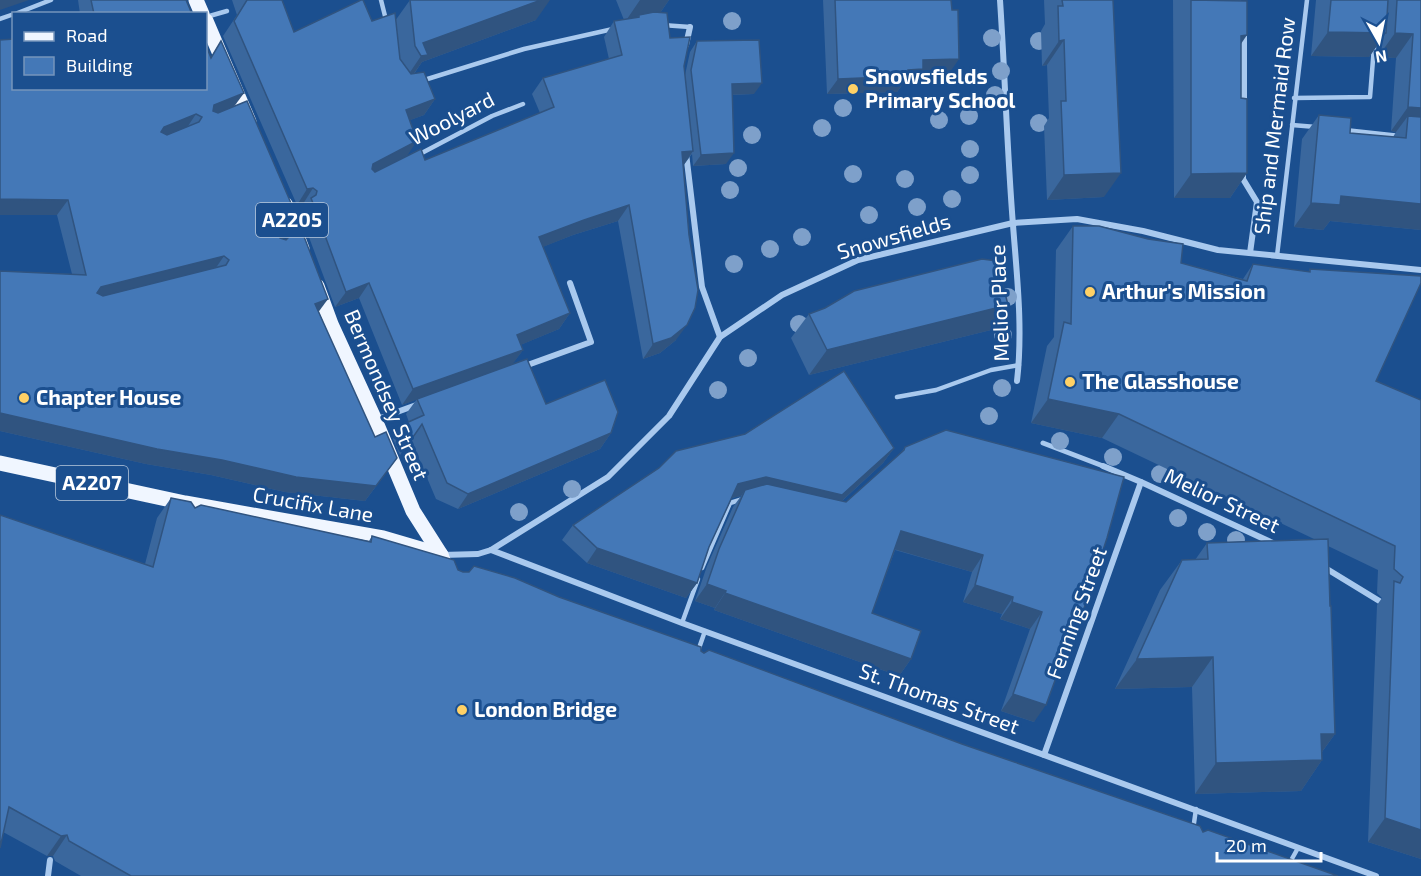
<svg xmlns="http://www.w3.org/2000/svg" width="1421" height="876" font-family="'Exo 2',sans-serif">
<rect width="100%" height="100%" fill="#1b4f8f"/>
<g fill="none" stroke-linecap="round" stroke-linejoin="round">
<g stroke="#a9c9ee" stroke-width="4.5">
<path d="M381,0l5,20"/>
<path d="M15,14l36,-14"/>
<path d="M206,17l21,-6"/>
<path d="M0,19l14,-5"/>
<path d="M662,25l28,2"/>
<path d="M421,81l103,-32 89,-20"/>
<path d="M1294,98l76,-1 4,-50"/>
<path d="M1292,125l24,2"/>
<path d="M1345,130l55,6"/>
<path d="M418,155l74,-39 31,-12"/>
<path d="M291,211l11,-3"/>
<path d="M1277,256l30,-256"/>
<path d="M897,397l39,-7 55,-20 28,-5"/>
<path d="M702,568l28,-65 13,-4"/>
<path d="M682,623l16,-44"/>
<path d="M698,651l7,-20"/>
<path d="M1193,830l3,-21"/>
<path d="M1289,864l9,-16"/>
</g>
<path stroke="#a9c9ee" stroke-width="5" d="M1043,443l60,23"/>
<g stroke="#a9c9ee" stroke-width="6">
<path d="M1000,0c5,75 7,150 13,225 4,52 10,104 4,156"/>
<path d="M686,45l4,-18"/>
<path d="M1244,104v-71"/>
<path d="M686,153l16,134 18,50"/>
<path d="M1243,171v8l14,23 -7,51"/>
<path d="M522,367l69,-25 -21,-59"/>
<path d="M375,420l44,-16"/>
<path d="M1103,466l38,16 134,62"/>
<path d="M491,550l191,73 694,253"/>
<path d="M442,555l36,-1 13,-4 117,-73 61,-61 51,-79 62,-42 76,-35 155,-37 64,-4 66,12 75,19 203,20"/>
<path d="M1322,566l59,36"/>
<path d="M1044,755l97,-273"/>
<path d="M48,876l2,-16"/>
</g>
<g stroke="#f0f6ff" stroke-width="15">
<path d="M196,0l6,14"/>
<path d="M206,21l43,101"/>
<path d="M285,204l17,45"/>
<path d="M317,286l14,38 44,96 38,91 28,44 7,19"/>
<path d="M0,463l185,40 198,35 58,17"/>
</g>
</g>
<g fill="#7ea0ca">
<circle cx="732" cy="21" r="9"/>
<circle cx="992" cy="38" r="9"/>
<circle cx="1039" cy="41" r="9"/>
<circle cx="1001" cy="71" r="9"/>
<circle cx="995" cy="95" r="9"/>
<circle cx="843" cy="108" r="9"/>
<circle cx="969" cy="116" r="9"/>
<circle cx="939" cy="120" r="9"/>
<circle cx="1039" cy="123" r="9"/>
<circle cx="822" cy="128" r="9"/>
<circle cx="752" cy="135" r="9"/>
<circle cx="970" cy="149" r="9"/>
<circle cx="738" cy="168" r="9"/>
<circle cx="853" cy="174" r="9"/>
<circle cx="970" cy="175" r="9"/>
<circle cx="905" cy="179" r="9"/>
<circle cx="730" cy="190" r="9"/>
<circle cx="952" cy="199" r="9"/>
<circle cx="917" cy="207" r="9"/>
<circle cx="869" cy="215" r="9"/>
<circle cx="802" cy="237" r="9"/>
<circle cx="770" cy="249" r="9"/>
<circle cx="734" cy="264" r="9"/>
<circle cx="1008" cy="297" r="9"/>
<circle cx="799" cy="324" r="9"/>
<circle cx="1003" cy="335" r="9"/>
<circle cx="748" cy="358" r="9"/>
<circle cx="1002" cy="388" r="9"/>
<circle cx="718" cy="390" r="9"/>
<circle cx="989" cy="416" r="9"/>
<circle cx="1060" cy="441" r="9"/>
<circle cx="1113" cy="457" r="9"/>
<circle cx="1160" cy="474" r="9"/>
<circle cx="572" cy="489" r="9"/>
<circle cx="519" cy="512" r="9"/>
<circle cx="1178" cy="518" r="9"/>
<circle cx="1207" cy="532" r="9"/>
<circle cx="1236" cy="540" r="9"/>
</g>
<g fill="#3a679d">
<path d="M78,0h108l6,14h-112z"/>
<path d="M232,0h50l12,32 78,-11h23l15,-21 126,20 -114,42 -8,12 21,25 -11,16 -14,5 -3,36 18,4 115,-47 -8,-19 11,-16 66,-19 -5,-22 10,-16 10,-1 -8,-20h53l-9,13 10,25 14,28 1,9 5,-23 7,-11 57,53 -22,1 -6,69 -33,2 -1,-12 -9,12 -7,174 -16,13 -17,6 -25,-138 -45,14 -31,12 28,66 -11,16 -39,16 3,5 -11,14 34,40 65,29 -11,16 -142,60 -22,-10 -25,-59 -11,15 -7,-16 11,-15 5,-2 -3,-8 11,-15 -15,6 -43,-107 -24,9 -35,-94 5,-7 -2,-2 -6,1 -74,-169 14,-21z"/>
<path d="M823,0h128l-3,75 -29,1 -7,9h-10l-5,7 -70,2z"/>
<path d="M1044,0h69l-9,197 -57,3 -3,-74 5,-8 -2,-53 -5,1 -1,-35 4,-7z"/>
<path d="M1173,0h68v98l6,75 -17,25h-56z"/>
<path d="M1316,0h105v230l-91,-9 -7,9 -29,-3 8,-88 17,-24 31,18 43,4 3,-5 -5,-1 5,-73 -18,-1 1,-14 -10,14 -58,-1z"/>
<path d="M0,40l211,17 10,-16 13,66 52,125 -5,6 38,74 67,161 -21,28 -80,-9 -74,-17 -65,-11 -146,-33v-160l72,3 -15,-59h-57z"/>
<path d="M1073,226l108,37 62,16 10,-15 55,8 2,-3 66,112 45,19v459l-53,-17 9,-237 5,-7 -5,-5 1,-23 -50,-24 7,188 -13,18v8l-21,31 -106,3 -3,-107 -77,2 45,-99 22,-30h13l12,-17 107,-4 -212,-101 -71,-15 16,-77 7,-9 2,-87z"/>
<path d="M809,314l182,16 -182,45 -18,-37z"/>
<path d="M905,447l174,177 -7,11 -38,87 -33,-11 29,-82 -30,-10 2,-5 -39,-12 9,-30 -77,-22 -23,63 39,46 -12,17 -185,-66 1,-2 -20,-7 12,-35 26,-59 8,-11 -9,2 -23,49 -12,36 -11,15 -99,-35 -25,-23 11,-15 321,-77 -11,15 -41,38 4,1 55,-49z"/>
<path d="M171,498l24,10 174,33 3,-5 91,36 96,25 142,54 3,2 258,91 241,88 135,44h-1257l-26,-15 -2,-5h-6l-44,-24 -3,-317 145,49 12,-46z"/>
</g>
<g fill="#305480">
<path d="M0,0h29l-29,10z"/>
<path d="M541,0h9l-14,20 -114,42 -12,17 -6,2 17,-25 2,-13z"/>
<path d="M640,0h29l-14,20 -16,-3v-2l-4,5 -10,2z"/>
<path d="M1328,32l58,1 -17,24 -58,-1z"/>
<path d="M1395,33l18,1 -17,24 -18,-1z"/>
<path d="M1247,35l-17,25 11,-24z"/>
<path d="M1064,40l-17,25 -5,1 17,-25z"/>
<path d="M959,59l-11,16 -29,1 -7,9h-10l-5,7 -70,2 11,-15 85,-19z"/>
<path d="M762,83l-8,11 -29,1 7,-11z"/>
<path d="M244,93l-11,15 -29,12 10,-15z"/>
<path d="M435,99l-11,16 -29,11 11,-16z"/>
<path d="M1408,107l13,1v26l-13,-18 -12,16 -5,-1z"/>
<path d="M196,114l-10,15 -33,13 11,-15z"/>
<path d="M417,141l-10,15 -45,23 11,-15z"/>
<path d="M693,151l-10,15 -1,-14z"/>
<path d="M734,153l-8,11 -33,2 8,-11z"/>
<path d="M1121,173l-17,24 -57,3 17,-25z"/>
<path d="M1247,173l-17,25h-56l17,-24z"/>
<path d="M313,188l-10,16 -6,1 10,-16z"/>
<path d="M1341,196l80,8v26l-91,-9 -7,9 -29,-3 17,-24z"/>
<path d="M0,199l68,1 -11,15h-57z"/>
<path d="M629,205l-11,16 -45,14 -45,18 11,-16 45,-17z"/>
<path d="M297,217l-11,15 -15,16 10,-15z"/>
<path d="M224,256l-11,16 -123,31 11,-16z"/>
<path d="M369,283l-10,15 -24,9 11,-15z"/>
<path d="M328,299l-11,15 -2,-10z"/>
<path d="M1008,305l-17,25 -182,45 18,-25z"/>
<path d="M570,313l-11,16 -53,22 11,-16z"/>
<path d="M687,325l-11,15 -16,13 -17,6 10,-15z"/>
<path d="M523,350l-11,15 -110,40 11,-16z"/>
<path d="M1048,399l71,15 -17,24 -71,-15z"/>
<path d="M0,413l397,45 -32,43 -80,-9 -74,-17 -65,-11 -146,-33z"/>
<path d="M611,433l-11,16 -142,60 10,-15z"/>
<path d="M894,448l-11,15 -51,47 -87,-20 -4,6 -14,3 11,-15 28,-7z"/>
<path d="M901,531l82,24 -11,17 -82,-24z"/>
<path d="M597,548l100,35 -11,15 -99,-35z"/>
<path d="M707,584l19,7 -11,17 -20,-7z"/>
<path d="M975,585l38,12 -11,17 -39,-12z"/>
<path d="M725,593l186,66 -12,17 -185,-66z"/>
<path d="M1012,602l30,10 -12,17 -30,-10z"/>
<path d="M1076,623l3,1 -12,17z"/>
<path d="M1213,657l-21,30 -77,2 22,-30z"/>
<path d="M1013,694l33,11 -12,17 -33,-11z"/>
<path d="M1321,734h14l-19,26h6l-21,31 -106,3 21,-31z"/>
<path d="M1385,818l36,12v29l-53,-17z"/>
<path d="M67,835l-14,21h-6l14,-20z"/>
</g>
<g fill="#4478b7" stroke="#305480" stroke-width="1.5" fill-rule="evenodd">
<path d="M91,0h95l6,14h-98z"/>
<path d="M247,0h35l12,32 67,-32h2l9,21 23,-8 5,46 11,15 13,-2 11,27 -29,11 11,31 -44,23 -1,5 3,3 46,-23 4,11 129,-53 -11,-29 79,-23 -8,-34 25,-4v-2l15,-3 13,1 3,25 20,-1 -6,29 9,85 -11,1 7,83 9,55 -3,18 -8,17 -16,13 -18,6 -24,-139 -45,15 -45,17 31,76 -53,22 6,15 -110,39 -44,-106 -23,9 -35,-94 5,-3 1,-4 -4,-3 -6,1 -73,-168z"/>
<path d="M410,0h131l-118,43 5,12 -7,1 -6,-10z"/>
<path d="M835,0h116l1,10h6l1,49 -36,1v9l-15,1v6l-70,3z"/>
<path d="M1062,0h51l8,173 -57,2 -3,-74h5l-2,-61 -5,1 -1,-35h5z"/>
<path d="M1191,0l56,1v34l-6,1v62l6,1v74l-56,1z"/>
<path d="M1331,0h57l-2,33 -58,-1z"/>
<path d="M1397,0h24v108l-13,-1 5,-73 -18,-1z"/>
<path d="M14,39v49h192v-43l5,13 10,-17 23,52 -30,12 -1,6 5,2 29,-12 50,116 -16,16 -1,5 6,2 14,-14 28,73 -13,5 60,133 11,-5 11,26 -21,28 -80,-9 -74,-17 -65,-11 -157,-36v-142l86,4 -18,-75 -68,-1v-159zM196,114l6,3 -3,5 -32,13 -6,-3 3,-5zM224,256l5,4 -3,5 -123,31 -6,-3 4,-6z"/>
<path d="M759,40l3,43 -30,1 2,69 -33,2 -10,-85 6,-29z"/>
<path d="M1319,115l32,3 -1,15 56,5 2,-22 13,1v87l-80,-8 -1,9 -29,-2z"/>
<path d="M1073,226h26l49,13 35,5 -2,19 66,18 6,-17 57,8v-3l111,7v7l-45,98 45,19v430l-36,-12 9,-237 6,2 3,-6 -9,-8 1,-23 -276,-132 -71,-15 16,-77 7,2z"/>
<path d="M982,259l15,2 11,44 -181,45 -18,-36 16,-6 29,-17z"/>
<path d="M527,359l19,45 59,-24 13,32 -7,21 -143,61 -21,-11 -25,-59 -11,16 -7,-16 20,-9 -7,-16z"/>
<path d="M844,371l50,77 -52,47 -76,-18 -28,7 -29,63 -12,36 -100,-35 -24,-23 86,-57 17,-17 69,-17z"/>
<path d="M946,430l178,47 -17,61 -28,86 -3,-1 -30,82 -33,-11 29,-82 -30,-10 1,-5 -38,-12 8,-30 -82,-24 -29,82 49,18 -10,28 -186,-66 1,-2 -19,-7 12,-35 26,-59 22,-6 79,18 58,-52 1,-3z"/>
<path d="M171,498l20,4 4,6 6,-3 170,37 1,-6 82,24 4,10 5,2h6l5,-6 41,12 44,19 142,50v4l3,2 5,-3 253,94 238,82 3,6 5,-2 130,46h-1207l-62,-35 -2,-6 -6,1 -52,-29 -9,41v-333l153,52z"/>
<path d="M1328,539l2,67h1l4,128h-14l1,26 -106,3 -3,-106 -76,2 45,-99 26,-1 -1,-16z"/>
</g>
<g fill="#ffd166" stroke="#1b4f8f" stroke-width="2">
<circle cx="853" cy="89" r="6"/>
<circle cx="1090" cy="292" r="6"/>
<circle cx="1070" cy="382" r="6"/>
<circle cx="24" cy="398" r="6"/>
<circle cx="462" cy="710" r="6"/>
</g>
<g text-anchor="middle" stroke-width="6" stroke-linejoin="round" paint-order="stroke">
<g fill="#1b4f8f" stroke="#bbcadd" stroke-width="1.5">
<rect x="256" y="203" width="72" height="34" rx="4.5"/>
<rect x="56" y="466" width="72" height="34" rx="4.5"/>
</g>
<g font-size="20" font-weight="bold" fill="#fff">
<text x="292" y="227">A2205</text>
<text x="92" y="490">A2207</text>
</g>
<g font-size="21" font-weight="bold" fill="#fff" stroke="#1b4f8f" text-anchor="start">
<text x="865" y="84">Snowsfields<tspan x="865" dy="24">Primary School</tspan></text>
<text x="1102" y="299">Arthur's Mission</text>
<text x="1082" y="389">The Glasshouse</text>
<text x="36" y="405">Chapter House</text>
<text x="474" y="717">London Bridge</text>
</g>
<g font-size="21" fill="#fff" stroke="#1b4f8f">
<text transform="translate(452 119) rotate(-27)" y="7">Woolyard</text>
<text transform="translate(1275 126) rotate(-83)" y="7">Ship and Mermaid Row</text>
<text transform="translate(894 237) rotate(-16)" y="7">Snowsfields</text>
<text transform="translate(1000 303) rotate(-92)" y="7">Melior Place</text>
<text transform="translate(386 395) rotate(67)" y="7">Bermondsey Street</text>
<text transform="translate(1222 501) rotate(25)" y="7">Melior Street</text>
<text transform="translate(313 505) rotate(10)" y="7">Crucifix Lane</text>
<text transform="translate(1077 613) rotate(-70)" y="7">Fenning Street</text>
<text transform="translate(939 699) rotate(20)" y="7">St. Thomas Street</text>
</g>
</g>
<rect x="12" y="12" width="195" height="78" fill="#1b4f8f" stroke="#7695bc" stroke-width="1.5"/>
<rect x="24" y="32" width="30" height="9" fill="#f0f6ff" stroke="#7695bc" stroke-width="1.5"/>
<text x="66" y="42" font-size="18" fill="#ffffff">Road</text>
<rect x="24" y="57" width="30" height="18" fill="#4478b7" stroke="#7695bc" stroke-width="1.5"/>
<text x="66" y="72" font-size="18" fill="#ffffff">Building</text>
<g transform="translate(1379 42) rotate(171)" stroke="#1b4f8f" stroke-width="4.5" paint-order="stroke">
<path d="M0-4.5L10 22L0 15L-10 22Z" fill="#ffffff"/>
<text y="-9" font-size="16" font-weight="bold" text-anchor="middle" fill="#ffffff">N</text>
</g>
<path d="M1217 852v9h104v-9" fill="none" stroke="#ffffff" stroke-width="3"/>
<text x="1226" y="852" font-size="18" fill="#ffffff" stroke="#1b4f8f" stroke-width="4.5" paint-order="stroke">20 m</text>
</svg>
